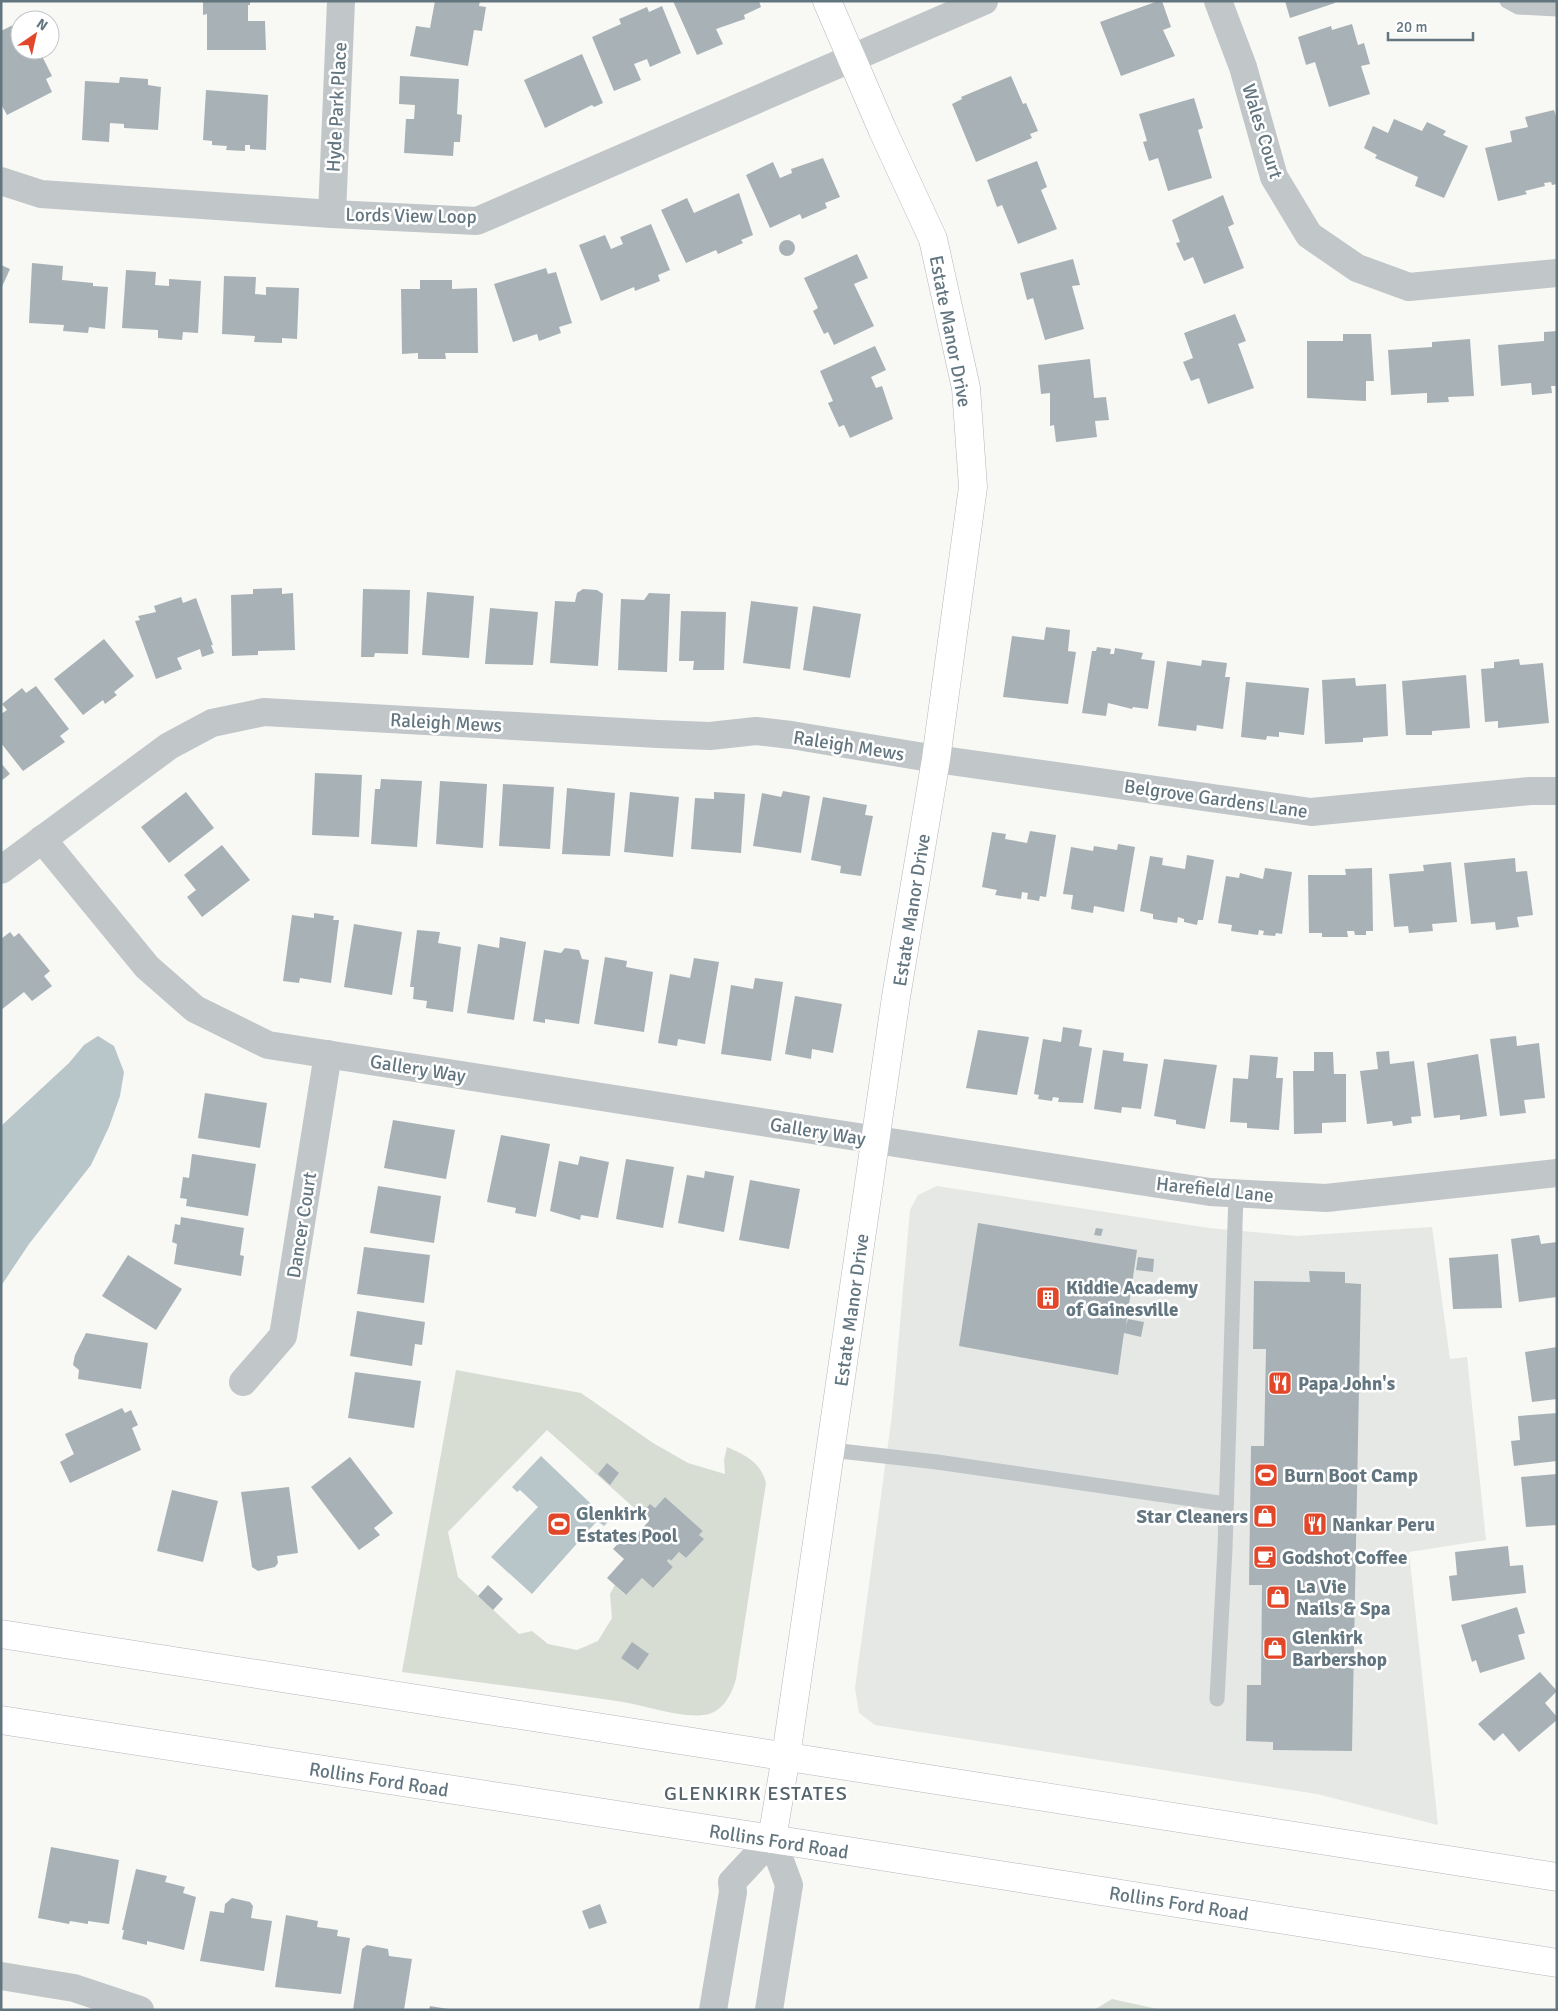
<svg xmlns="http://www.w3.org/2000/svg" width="1558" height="2011" font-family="Signika,sans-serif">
<rect width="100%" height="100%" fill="#f8f8f5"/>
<path fill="#e6e8e6" d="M937,1186l272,42 88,8 135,-9 18,132 17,-2 19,183 -77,12 29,273 -121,-31 -442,-69 -16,-12 -4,-25 37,-273 18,-205 8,-15z"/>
<g fill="#d8ddd4" fill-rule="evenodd">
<path d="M456,1370l125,23 72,50 35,20 37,11 -1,-14 3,-13c18,8 34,15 39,36l-30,196c-4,15 -12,30 -27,35 -23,6 -62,-8 -86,-12 -73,-11 -148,-20 -221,-30zM547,1430l94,84 14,-6 10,-11 38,34 -4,4 4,4 -17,19 -7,-6 -8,9 -2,-2 -2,2 6,6 -20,21 -11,-10 -17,17 -10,-10 -5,9 2,24 -14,23 -21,9 -29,-6 -16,-13 -13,3 -61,-57 -10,-45z"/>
<path d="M1112,1999l50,11h-68z"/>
</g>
<g fill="#b8c6c9">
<path d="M98,1036l16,10 10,26 -4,24 -11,31 -18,38 -62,79 -28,42v-160l68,-63 15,-18z"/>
<path d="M541,1456l68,65 -5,5 -7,-5 -65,73 -41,-37 47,-50 -18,-17 -3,2 -5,-5z"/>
</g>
<g fill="#a8b2b6">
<path d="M203,1h47v4h-2v16h17l1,29h-59v-36l-4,1z"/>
<path d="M435,1h45l-1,5 7,1 -4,24 -8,-1 -6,36 -58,-10 6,-30 14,2z"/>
<path d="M673,1h86l2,6 -17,8 1,4 -29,10 7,15 -26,11z"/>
<path d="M1158,1h4l9,26 -8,3 12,26 -54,20 -21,-54z"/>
<path d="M1285,1h49l1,2 -45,15z"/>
<path d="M662,6l19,47 -31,14 -3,-8 -13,5 7,16 -27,11 -22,-54 29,-13 -2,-5 28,-12 2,5z"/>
<path d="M17,23l3,6v21h11l4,8 6,-4 11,22 -6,3 6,13 -45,23 -6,-11v-73z"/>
<path d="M1352,24l6,21 6,-2 6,21 -9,2 9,28 -41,13 -14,-45 -9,3 -8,-28 33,-11 1,4z"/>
<path d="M582,54l21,49 -9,4 -2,-2 -47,23 -21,-48z"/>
<path d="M400,76l59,3 -2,35 5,1 -2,27h-6l-1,14 -49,-3 2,-34h8l1,-14 -16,-1z"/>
<path d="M1011,76l12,28 3,-1 12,28 -8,3 2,4 -56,24 -24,-58 10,-5 -1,-2z"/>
<path d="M120,77l28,2v6l13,2 -3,43 -34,-2v-4l-14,-1 -1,19 -27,-2 3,-59 34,2z"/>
<path d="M206,90l62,5 -2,55 -16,-1v-4h-5v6l-19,-1 1,-4 -15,-1v-4l-9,-1z"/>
<path d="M1194,98l9,30 -5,2 14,48 -44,13 -10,-33 -9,3 -6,-19 4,-1 -8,-27z"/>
<path d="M1554,110l3,10v64l-5,1 -1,-3 -7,1 1,3 -20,5 2,3 -29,7 -13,-53 27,-6 -2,-11 18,-4 -3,-10z"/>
<path d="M1394,119l28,12 5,-9 19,9 -3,4 25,11 -24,52 -29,-12 3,-9 -43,-19 2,-3 -13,-7 9,-22 15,7z"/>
<path d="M823,158l17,39 -15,6 2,5 -25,11 -2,-5 -30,14 -24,-53 27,-13 7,16 12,-5 -1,-4z"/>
<path d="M1037,161l10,26 -6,3 16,39 -39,15 -16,-39 -5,2 -10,-27z"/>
<path d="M739,193l14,42 -12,5 2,3 -25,11 -2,-4 -30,13 -25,-53 26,-12 7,15z"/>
<path d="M1223,195l11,29 -6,3 16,41 -40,16 -11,-27 -9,4 -8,-18 4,-1 -8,-22z"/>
<path d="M651,224l19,46 -12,5 2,6 -25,10 -1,-4 -33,14 -22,-56 26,-10 6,14 12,-5 -3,-7z"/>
<circle cx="787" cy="248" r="8"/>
<path d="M857,254l11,24 -14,6 20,42 -40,19 -6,-13 -4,2 -11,-23 5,-3 -14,-30z"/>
<path d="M1073,259l7,26 -8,1 12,43 -39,11 -12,-42 -6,2 -7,-27z"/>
<path d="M32,263l31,3 -1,14 31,3v3l15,1 -3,42 -16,-2 -1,6 -25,-2 1,-6 -35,-2z"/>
<path d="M1,265l9,4 -9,20z"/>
<path d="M546,268l2,6 8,-2 16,51 -13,4 2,6 -22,8 -2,-7 -24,8 -19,-58z"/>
<path d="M126,270l30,2 -1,13 14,1v-7l32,2 -3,52 -15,-1 -1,8 -24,-2v-8l-36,-2z"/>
<path d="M224,276l32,1 -1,17 11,1v-8l33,1 -2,51 -15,-1v5l-28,-1 1,-6 -33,-2z"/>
<path d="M420,280h32v9l25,-1 1,65h-33l1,6h-28v-6l-16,1 -1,-65h19z"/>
<path d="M1235,314l11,27 -8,3 16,44 -46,16 -9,-26 -8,3 -8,-19 10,-4 -9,-25z"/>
<path d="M1557,331v55h-6l1,7 -20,2 -1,-12 -30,3 -3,-41 46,-4v-9z"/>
<path d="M1343,334h28l3,47h-8v20l-59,-3v-57h36z"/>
<path d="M1470,339l4,57 -26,1 1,5 -22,1v-10l-36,2 -3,-45 44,-3v-5z"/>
<path d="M875,346l11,24 -15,7 5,11 6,-2 11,33 -43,19 -6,-13 -5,2 -11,-24 5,-2 -13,-30z"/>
<path d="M1090,359l4,39 12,-1 3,23 -14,1 2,16 -41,5 -2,-17 -4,1v-33l-9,1 -3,-29z"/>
<path d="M282,588v6l11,-1 2,57 -37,1v4l-26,1 -1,-61 22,-1v-5z"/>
<path d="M363,589l47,1 -2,64 -33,-1 -1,4h-13z"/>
<path d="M583,589l14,1 6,4 -5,72 -48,-3 5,-62 20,1 2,-9z"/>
<path d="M427,592l47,4 -5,62 -47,-3z"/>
<path d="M649,593l21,1 -3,78 -49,-2 3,-71 23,1z"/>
<path d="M181,597l2,6 13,-5 17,47h-2l3,8 -12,4 -2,-8 -23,9 5,11 -26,10 -21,-58 5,-1 -2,-4 18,-4 -2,-6z"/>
<path d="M751,601l47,6 -8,62 -47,-6z"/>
<path d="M813,606l48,8 -11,64 -47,-8z"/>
<path d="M490,608l48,4 -5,53 -48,-1z"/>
<path d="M681,611l45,1 -2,58h-31l1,-9h-15z"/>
<path d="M1046,627l24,3 -2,21 8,1 -8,52 -65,-7 9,-61 32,4z"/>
<path d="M104,639l30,37 -20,16 3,3 -12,9 -2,-4 -20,15 -29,-36z"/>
<path d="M1097,647l14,2 -1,5h4l1,-6 28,5 -2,6 14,2 -7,48 -15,-2 -1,2 -24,-6 -2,13 -24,-3 10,-62h4z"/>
<path d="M1519,659l1,6 23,-2 6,60 -51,5v-7l-13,1 -4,-53 13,-1v-6z"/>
<path d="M1202,660l25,3 -2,14h5l-7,52 -26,-4 -1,6 -38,-5 9,-65 34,5z"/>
<path d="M1466,675l4,53 -38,3v4h-26l-4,-54z"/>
<path d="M1355,678l1,8 30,-2 2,52 -25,2v4l-38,2 -3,-64z"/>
<path d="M1246,682l63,6 -5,47 -25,-3v5l-12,-1 -1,4 -25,-3z"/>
<path d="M36,686l33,43 -9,7 5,6 -42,29 -22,-28v-29l6,-4 -5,-6 20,-16 4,5z"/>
<path d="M1,763l9,11 -9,7z"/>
<path d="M315,773l47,2 -3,62 -47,-2z"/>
<path d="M381,779l41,2 -5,66 -46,-3 4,-55h5z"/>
<path d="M440,781l47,3 -4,64 -47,-4z"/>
<path d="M503,784l51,3 -4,62 -51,-3z"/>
<path d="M567,788l48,5 -5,63 -48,-2z"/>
<path d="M783,791l27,5 -9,57 -48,-7 9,-53 19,4z"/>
<path d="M186,792l28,36 -45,35 -28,-36z"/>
<path d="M630,792l49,5 -6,60 -49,-5z"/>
<path d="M714,792l31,2 -4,59 -50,-4 4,-51 19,1z"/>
<path d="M823,797l44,8 -2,10 8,1 -12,60 -21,-3 1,-7 -30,-6z"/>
<path d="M1030,831l26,4 -10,62 -6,-1 -1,5 -12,-2 1,-6 -6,-1 -1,7 -26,-4 2,-5 -15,-3 10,-55 14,2 -1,5 22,4z"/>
<path d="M1118,844l17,3 -11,65 -30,-6 -1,7 -22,-4 2,-14 -10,-1 8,-47 22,4 1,-5 23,4z"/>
<path d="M222,845l28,35 -48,37 -15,-20 9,-7 -12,-15z"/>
<path d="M1187,855l27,5 -11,60h-5l-1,5 -13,-3v-3l-6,-2 -1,6 -24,-4v-5l-13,-3 10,-55 13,2 -1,7 23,4z"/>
<path d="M1515,858l1,14 11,-1 6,44 -16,2 2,10 -23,3 -1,-8 -24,2 -7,-61z"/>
<path d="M1451,862l6,60 -25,2 1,7 -24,2 -1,-7 -14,1 -5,-53 35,-3 -1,-6z"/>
<path d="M1265,868l27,4 -10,62 -6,-1 -1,3 -12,-1 1,-4 -5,-1 -1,5 -27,-4 1,-6 -14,-2 8,-47 13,2 1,-5 23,6z"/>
<path d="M1372,868l1,63h-7v4h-11l-1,-4h-7l1,6h-26v-4h-13l-1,-58h38l-1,-6z"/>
<path d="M314,913l20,3 -1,4h6l-8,63 -31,-5 -1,5 -16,-2 9,-66 22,3z"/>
<path d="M354,924l48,8 -10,63 -48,-8z"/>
<path d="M417,930l23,2 -2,11 23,4 -8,65 -27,-4 1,-7 -14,-2 1,-12h-4z"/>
<path d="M10,932l4,5 5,-4 31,38 -6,5 8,10 -20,15 -8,-9 -23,18v-71z"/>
<path d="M500,937l26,5 -12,78 -47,-7 11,-69 21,4z"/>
<path d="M565,948l14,2 3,9 7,1 -10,64 -34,-5v4l-12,-2 11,-71 17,3z"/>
<path d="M605,957l22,4 -1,6 27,5 -9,60 -50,-8z"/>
<path d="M694,958l25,4 -14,82 -27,-5 -1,7 -19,-3 12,-69 20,4z"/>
<path d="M755,978l28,4 -12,79 -50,-7 10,-69 22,4z"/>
<path d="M795,996l47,8 -9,49 -21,-4 -1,10 -26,-5z"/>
<path d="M1063,1027l19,3 -3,16 13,2 -9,55 -25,-1 1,-4 -6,-1 -1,4 -14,-2 1,-4 -5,-1 9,-55 18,3z"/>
<path d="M978,1030l51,7 -12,58 -51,-7z"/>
<path d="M1516,1036l1,10 22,-3 6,55 -21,2 2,13 -26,3 -10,-77z"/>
<path d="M1103,1050l21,3 -1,8 25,3 -7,45 -19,-2 -1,6 -27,-4z"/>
<path d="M1389,1051l1,13 24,-3 7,55 -10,1 1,6 -19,3 -1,-5 -25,3 -7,-53 18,-2 -2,-17z"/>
<path d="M1314,1052h19l1,22h12v48l-24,1v10l-28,1 -1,-63h21z"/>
<path d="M1478,1054l9,62 -27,4v-5l-26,3 -7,-55z"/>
<path d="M1250,1055l28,2 -2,21h7l-4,52 -32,-2v-5l-17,-1 3,-44 15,1z"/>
<path d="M1164,1059l53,6 -12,64 -29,-5v-4l-22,-4z"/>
<path d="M205,1093l62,10 -7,45 -62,-10z"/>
<path d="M393,1120l62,10 -9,49 -62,-11z"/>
<path d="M501,1135l49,9 -14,73 -21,-4 1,-5 -29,-6z"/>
<path d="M192,1154l64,10 -8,52 -62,-10 1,-7 -7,-1 3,-21 6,1z"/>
<path d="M580,1156l29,6 -11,56 -17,-3 -1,5 -30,-9 9,-50 19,4z"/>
<path d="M626,1159l48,8 -11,61 -47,-9z"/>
<path d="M705,1171l29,5 -10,56 -46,-9 9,-48 17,3z"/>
<path d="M750,1180l50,9 -11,60 -50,-9z"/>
<path d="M378,1186l63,10 -7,47 -64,-10z"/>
<path d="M181,1217l63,11 -4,27 4,1 -3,20 -67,-12 3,-20 -5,-2 3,-18 5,1z"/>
<path d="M978,1223l159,27 -11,75 2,-6 16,3 -3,15 -17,-4 -6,42 -159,-29z"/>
<path d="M1096,1228l7,1 -2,7 -7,-1z"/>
<path d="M1539,1235l2,9 16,-2v55l-38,5 -8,-63z"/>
<path d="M364,1247l66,8 -6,48 -67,-9z"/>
<path d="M1498,1254l4,54 -49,1 -4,-51z"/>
<path d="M128,1255l54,34 -26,41 -54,-34z"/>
<path d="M1138,1257l16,2 -1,13 -17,-2z"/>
<path d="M1309,1271l36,1v11l16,1 -9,467 -79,-1v-8l-27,-1 1,-56h14l1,-100h-13l2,-139h13l2,-97h-13l1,-68 56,1z"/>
<path d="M357,1311l68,11 -3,23 -7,-1 -3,22 -62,-10z"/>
<path d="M86,1333l62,10 -7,46 -63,-10 1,-9 -6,-5 2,-10z"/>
<path d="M1557,1347v52l-25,3 -7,-50z"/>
<path d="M355,1372l66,9 -7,47 -66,-10z"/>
<path d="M122,1408l3,5 6,-3 7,15 -6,3 9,22 -71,33 -10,-21 14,-8 -9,-20z"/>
<path d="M1557,1413v48l-43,5 -3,-25 9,-1 -2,-24z"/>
<path d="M350,1457l43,56 -19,15 6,7 -21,15 -48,-63z"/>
<path d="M607,1463l12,10 -9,12 -12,-11z"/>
<path d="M1557,1474v51l-31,2 -5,-50z"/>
<path d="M289,1487l9,66 -21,3 1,7 -3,4 -17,4 -6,-4 -11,-75z"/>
<path d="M172,1490l46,11 -15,61 -46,-11z"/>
<path d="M665,1497l38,34 -4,4 5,4 -18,19 -7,-6 -8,9 -2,-2 -2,2 6,6 -20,21 -11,-10 -16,17 -19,-17 17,-19 -11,-10 17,-18 5,5 14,-15 -8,-7 9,-10 5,4z"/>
<path d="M1508,1546l2,20 13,-1 3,28 -74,8 -3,-25 8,-1 -2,-23z"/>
<path d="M488,1585l15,14 -10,11 -15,-14z"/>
<path d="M1517,1607l8,26 -7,2 7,24 -45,14 -4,-13 -4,2 -11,-37z"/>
<path d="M632,1642l17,12 -11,16 -17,-12z"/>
<path d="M1540,1672l17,19 -12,12 12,14v3l-38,32 -16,-19 -9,8 -16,-17z"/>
<path d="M51,1847l68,13 -10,64 -21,-3v3l-18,-3 -1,3 -31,-6z"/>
<path d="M136,1869l31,7 -2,6 20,5 -2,6 13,4 -12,53 -37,-9v4l-25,-6 2,-9h-2z"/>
<path d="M232,1898l18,4 3,4 -2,12 21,3 -8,50 -64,-10 10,-50 14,2 1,-9z"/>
<path d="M600,1904l7,19 -18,6 -7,-18z"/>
<path d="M286,1915l32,6 -1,6 21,3 -1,6 13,2 -9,56 -66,-7z"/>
<path d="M367,1945l21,4 1,7 23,3 -8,51h-51l9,-61z"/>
<path d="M430,2006l18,3v1h-19z"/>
</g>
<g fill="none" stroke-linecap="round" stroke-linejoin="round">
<g stroke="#b1b8bc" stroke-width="29">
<g id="secondary">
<path d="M1,1634l1556,243"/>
<path d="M1,1720l771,119 785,124"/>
<path d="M772,1839l14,-83 110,-759 40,-238 37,-272 -7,-99 -33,-149 -50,-108 -56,-130"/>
</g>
</g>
<g stroke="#c1c6c9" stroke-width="15">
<path d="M1507,1l11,6 39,2"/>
<path d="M831,1450l106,12 289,42"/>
<path d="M1217,1699l8,-150 11,-356"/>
</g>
<g stroke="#c1c6c9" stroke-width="28">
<path d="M1218,1l25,66 31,110 35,58 48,33 52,19 148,-14"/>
<path d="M1,181l40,13 291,20 145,7 507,-220"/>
<path d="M332,214l9,-213"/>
<path d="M42,839l105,128 48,42 73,36 942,147 116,6 231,-25"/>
<path d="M1,870l168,-124 43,-23 52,-11 394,22 52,2 46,-5 35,4 145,24 375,53 219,-21h27"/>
<path d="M243,1382l40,-46 45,-282"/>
<path d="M1,1976l73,12 66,22"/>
<path d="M713,2010l20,-118 -1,-10 40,-43 17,46 -20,125"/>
</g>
<use href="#secondary" stroke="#fff" stroke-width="28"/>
</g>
<defs>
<g id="building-square" transform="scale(1.25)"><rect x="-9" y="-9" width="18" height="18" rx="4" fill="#e3472a" stroke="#fff"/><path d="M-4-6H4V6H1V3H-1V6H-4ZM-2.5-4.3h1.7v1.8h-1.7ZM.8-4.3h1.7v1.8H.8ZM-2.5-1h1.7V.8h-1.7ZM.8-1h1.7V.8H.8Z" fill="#fff"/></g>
<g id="restaurant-square" transform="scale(1.25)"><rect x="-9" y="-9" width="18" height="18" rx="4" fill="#e3472a" stroke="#fff"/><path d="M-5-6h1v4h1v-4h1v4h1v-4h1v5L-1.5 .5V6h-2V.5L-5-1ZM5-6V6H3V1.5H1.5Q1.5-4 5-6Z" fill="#fff"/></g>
<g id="stadium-square" transform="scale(1.25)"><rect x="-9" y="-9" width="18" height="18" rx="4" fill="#e3472a" stroke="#fff"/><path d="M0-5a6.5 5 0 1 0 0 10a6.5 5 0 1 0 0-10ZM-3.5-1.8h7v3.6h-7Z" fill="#fff"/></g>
<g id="shop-square" transform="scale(1.25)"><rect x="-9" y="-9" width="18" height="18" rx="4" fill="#e3472a" stroke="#fff"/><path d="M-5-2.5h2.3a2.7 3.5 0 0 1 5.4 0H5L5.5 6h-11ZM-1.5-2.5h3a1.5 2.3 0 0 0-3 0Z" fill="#fff"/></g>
<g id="cafe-square" transform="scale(1.25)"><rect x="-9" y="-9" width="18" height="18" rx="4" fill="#e3472a" stroke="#fff"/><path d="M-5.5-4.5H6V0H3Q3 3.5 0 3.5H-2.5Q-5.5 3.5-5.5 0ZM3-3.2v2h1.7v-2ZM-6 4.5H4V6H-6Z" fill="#fff"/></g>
</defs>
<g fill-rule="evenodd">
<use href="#building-square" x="1048" y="1298"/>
<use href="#restaurant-square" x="1280" y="1383"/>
<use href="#stadium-square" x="1266" y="1475"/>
<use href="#shop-square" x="1265" y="1516"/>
<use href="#stadium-square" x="559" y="1524"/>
<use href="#restaurant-square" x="1315" y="1524"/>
<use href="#cafe-square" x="1265" y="1557"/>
<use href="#shop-square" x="1278" y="1597"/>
<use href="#shop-square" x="1275" y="1648"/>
</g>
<g text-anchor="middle" stroke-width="5" stroke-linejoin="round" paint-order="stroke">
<g font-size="19" fill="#637680" stroke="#fff">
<text transform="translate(336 107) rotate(-87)" y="7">Hyde Park Place</text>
<text transform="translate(1263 131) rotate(73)" y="7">Wales Court</text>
<text transform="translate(411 215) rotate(1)" y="7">Lords View Loop</text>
<text transform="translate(951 331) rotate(79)" y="7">Estate Manor Drive</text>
<text transform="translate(446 722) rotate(3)" y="7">Raleigh Mews</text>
<text transform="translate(849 745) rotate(9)" y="7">Raleigh Mews</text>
<text transform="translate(1216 798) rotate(8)" y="7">Belgrove Gardens Lane</text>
<text transform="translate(911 910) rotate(-81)" y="7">Estate Manor Drive</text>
<text transform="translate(418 1068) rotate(9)" y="7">Gallery Way</text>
<text transform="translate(818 1131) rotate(9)" y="7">Gallery Way</text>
<text transform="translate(1215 1189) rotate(6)" y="7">Harefield Lane</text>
<text transform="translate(301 1225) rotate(-81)" y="7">Dancer Court</text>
<text transform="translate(851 1310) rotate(-82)" y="7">Estate Manor Drive</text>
<text transform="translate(379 1779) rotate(9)" y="7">Rollins Ford Road</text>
<text transform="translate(779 1841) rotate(9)" y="7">Rollins Ford Road</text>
<text transform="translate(1179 1903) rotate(9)" y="7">Rollins Ford Road</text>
</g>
<g font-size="19" font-weight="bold" fill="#637680" stroke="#fff" text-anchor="start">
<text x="1066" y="1294">Kiddie Academy<tspan x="1066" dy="22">of Gainesville</tspan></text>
<text x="1298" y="1390">Papa John's</text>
<text x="1284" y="1482">Burn Boot Camp</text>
<text x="576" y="1520">Glenkirk<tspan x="576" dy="22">Estates Pool</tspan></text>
<text x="1248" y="1523" text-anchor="end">Star Cleaners</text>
<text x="1332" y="1531">Nankar Peru</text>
<text x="1282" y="1564">Godshot Coffee</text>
<text x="1296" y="1593">La Vie<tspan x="1296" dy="22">Nails &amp; Spa</tspan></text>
<text x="1292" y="1644">Glenkirk<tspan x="1292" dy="22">Barbershop</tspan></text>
</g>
<g font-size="20" letter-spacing="1" fill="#55636b" stroke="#fff">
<text x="756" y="1800">GLENKIRK ESTATES</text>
</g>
</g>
<rect width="1558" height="2011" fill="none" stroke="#637680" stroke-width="5"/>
<g transform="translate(35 35) rotate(34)"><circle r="24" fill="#ffffff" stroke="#c1c8cc"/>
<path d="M0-4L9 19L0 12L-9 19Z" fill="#e3472a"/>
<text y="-8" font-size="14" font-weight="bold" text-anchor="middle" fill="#637680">N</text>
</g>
<path d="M1388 32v8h85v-8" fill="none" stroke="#637680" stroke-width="2.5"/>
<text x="1396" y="32" font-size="15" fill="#637680" stroke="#ffffff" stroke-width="4" paint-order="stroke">20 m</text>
</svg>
